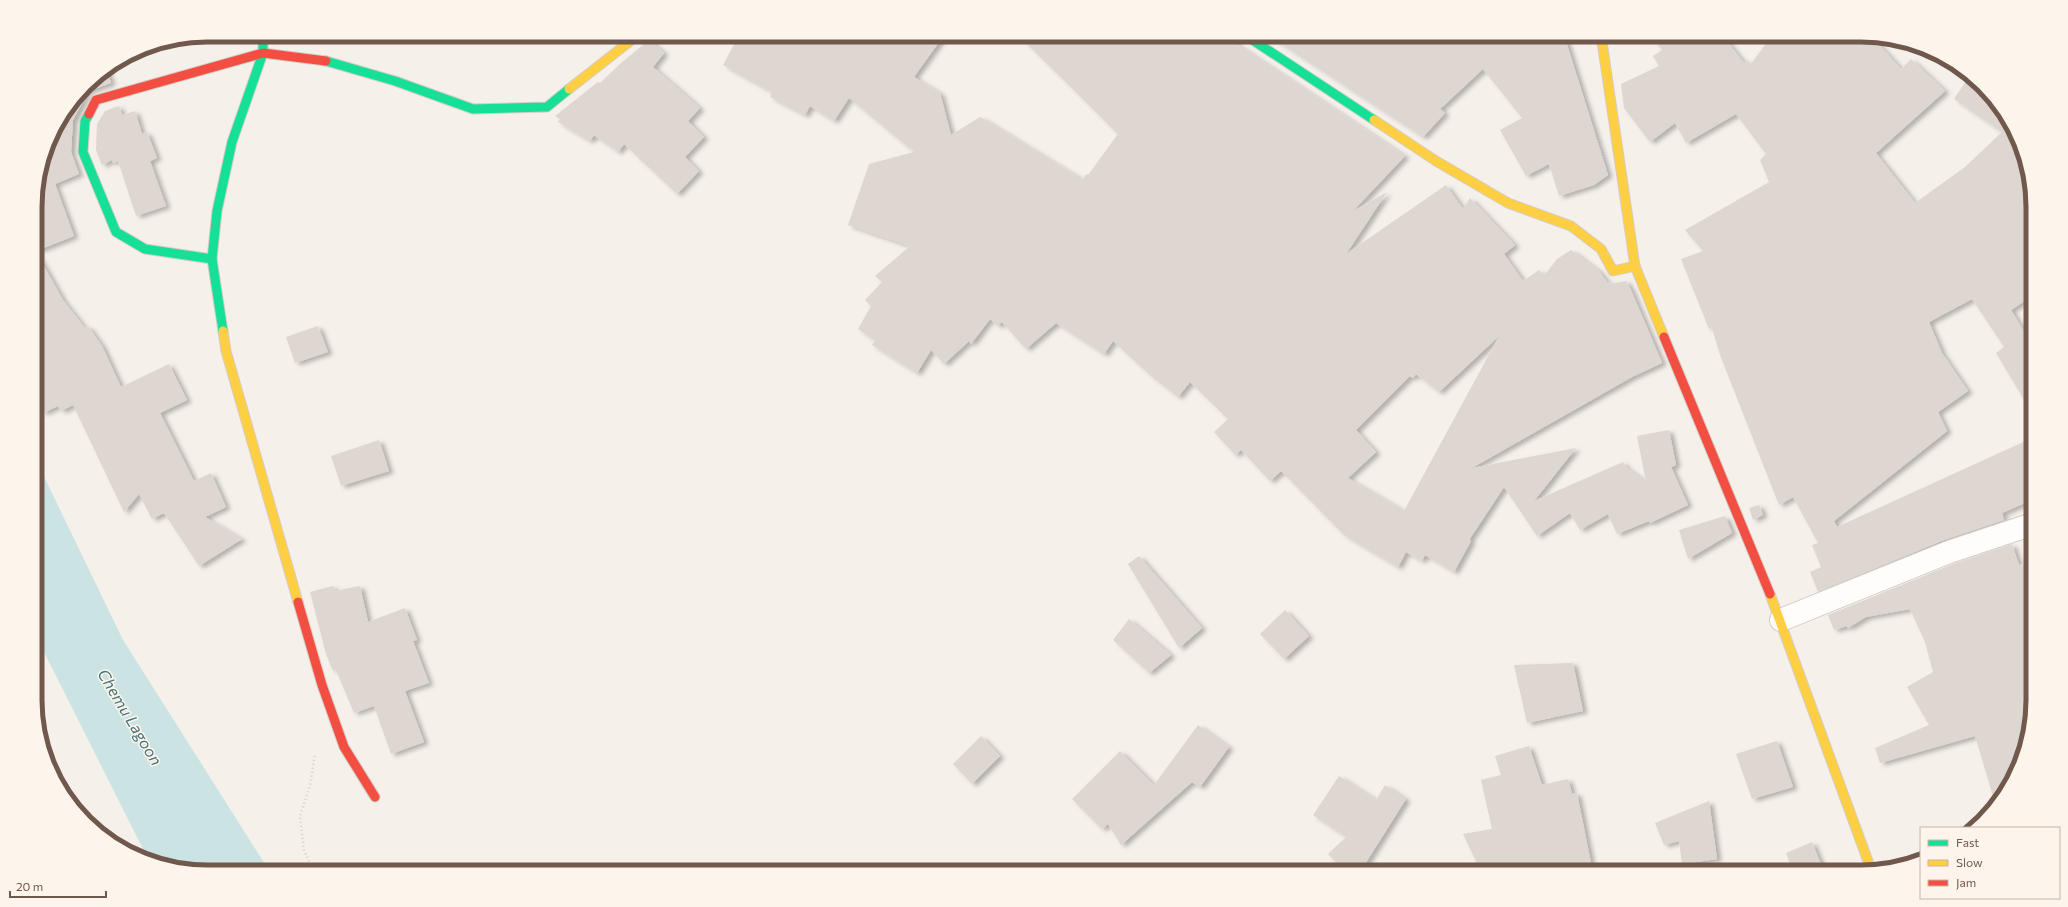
<svg xmlns="http://www.w3.org/2000/svg" width="2068" height="907" font-family="Commissioner,sans-serif">
<defs>
<filter id="shadow"><feDropShadow dx="4.5" dy="2.5" stdDeviation="2" flood-color="#0004"/></filter>
</defs>
<rect width="100%" height="100%" fill="#f5f0ea"/>
<path fill="#cce3e4" d="M36,460l87,180 147,232h-63l-58,-11 -113,-225z"/>
<g fill="#ded6d0" fill-rule="evenodd" filter="url(#shadow)">
<path d="M739,35h205l-30,42 26,16 11,42 29,-18 103,63 3,-6 2,1 30,-41 -100,-99h215l1,6 4,4 167,111 -52,55 34,-19 -41,62 100,-69 17,24 7,-11 45,47 -11,9 19,27 16,-11 5,6 13,-17 14,-9 28,21 8,11 9,1 10,-2 5,9 31,73 -30,14 -160,91 104,-20 -42,53 89,-39 3,5 20,15 -9,-46 32,-6 7,35 -5,2 17,38 -38,18 -1,-2 -32,13 -9,-20 -28,16 -10,-17 -33,23 -33,-49 -35,53 2,1 -17,31 -29,-17 -3,6 -16,-9 -8,15 -54,-32 -63,-64 -11,10 -29,-31 -6,5 -21,-23 14,-13 -38,-37 -12,15 -28,-22 -37,-34 -9,13 -48,-31 -30,26 -24,-27 -4,4 -8,-7 -19,25 -2,-3 -25,23 -13,-14 -14,23 -45,-28 3,-5 -17,-11 13,-23 -6,-6 17,-18 -7,-6 35,-30 -62,-21 21,-61 45,-12 -65,-54 -15,23 -24,-15 -5,9 -35,-18 2,-5 -49,-27zM1499,336l-95,175 -56,-33 28,-26 -20,-22 54,-54 3,2 3,-4 23,18z"/>
<path d="M1268,35h296l44,140 -14,10 -35,11 -10,-32 -23,12 -26,-46 22,-12 -39,-49 -43,40 5,4 -22,24z"/>
<path d="M1651,35h71l22,28 3,-3 4,4 21,-29h89l11,2 29,32 10,-10 34,32 -69,62 39,50 50,-36 37,-35 -48,-33 16,-24 27,27 23,39 12,43v112l-21,14 15,25 6,-4v82l-36,-60 8,-6 -32,-48 -43,23 13,31 26,38 -30,21 9,19 -113,90 3,6 195,-89v62l-30,13 2,7 -60,20 -126,52 -8,-20 11,-5 -9,-22 6,-2 -25,-46 -14,8 -59,-150 -8,-27 -3,1 -28,-70 22,-8 -18,-21 84,-48 -9,-22 6,-6 -30,-40 -50,29 -11,-20 -25,19 -26,-34 -3,-24 38,-18 -6,-10 9,-6z"/>
<path d="M649,40l15,13 -11,14 47,41 -12,13 16,16 -19,20 14,14 -22,23 -53,-50 -6,8 -24,-17 -4,6 -32,-19 2,-3 -5,-3 43,-34 2,1 21,-20z"/>
<path d="M107,70l4,13 -23,8 -15,29 -2,32 8,22 -24,10 19,52 -38,15 -1,-56 17,-63 41,-54z"/>
<path d="M119,106l3,9 13,-4 7,23 5,-2 10,26 -7,3 16,45 -30,10 -18,-55 -5,2 -1,-3 -10,5 -6,-15 1,-26 8,-13z"/>
<path d="M36,252l27,48 22,28 3,-2 14,20 19,41 48,-23 18,36 -27,13 34,68 17,-8 15,34 -21,10 37,22 -43,27 -35,-53 -12,6 -13,-25 -15,18 -51,-107 -12,6 -3,-5 -15,7 -7,-14z"/>
<path d="M318,326l10,26 -33,11 -9,-26z"/>
<path d="M379,440l10,31 -48,15 -10,-30z"/>
<path d="M1759,505l4,10 -10,5 -4,-12z"/>
<path d="M1725,516l7,17 -44,26 -9,-29z"/>
<path d="M2012,544l7,21 14,-3v139l-13,65 -24,40 -21,-70 -95,27 -5,-15 54,-23 -22,-38 26,-15 -8,-30 -15,-33 -44,8 -18,11 -1,-2 -13,4 -6,-15 125,-51z"/>
<path d="M1139,556l63,72 -23,20 -51,-84z"/>
<path d="M333,586l2,5 25,-5 8,36 37,-14 12,32 -4,1 16,42 -24,8 19,51 -33,12 -17,-48 -20,7 -18,-43 -3,1 -7,-17 -16,-62z"/>
<path d="M1285,610l24,26 -25,23 -24,-25z"/>
<path d="M1129,619l42,36 -22,18 -36,-33z"/>
<path d="M1573,663l10,48 -56,12 -13,-58z"/>
<path d="M1198,725l31,22 -29,40 -8,-5 -71,63 -13,-21 -6,5 -30,-30 48,-48 34,34z"/>
<path d="M981,736l19,20 -28,28 -19,-20z"/>
<path d="M1777,741l16,46 -41,12 -16,-45z"/>
<path d="M1529,746l13,39 26,-6 4,15 5,-1 14,70 -12,3 3,6h-101l-18,-38 29,-5 -11,-49 20,-5 -6,-19z"/>
<path d="M1339,776l37,24 9,-15 21,14 -46,73h-16l-16,-18 18,-17 -33,-22z"/>
<path d="M1709,801l8,58 -35,5 -3,-23 -15,4 -9,-22z"/>
<path d="M1812,842l12,30h-31l-7,-19z"/>
</g>
<g fill="none" stroke-linecap="round" stroke-linejoin="round">
<g stroke="#d2ccc5" stroke-width="24">
<path id="street" d="M1781,620l168,-68 84,-28"/>
</g>
<g stroke="#d4cdc6" stroke-width="11">
<g id="fast">
<path d="M1245,35l129,85"/>
<path d="M326,61l69,20 78,28 74,-2 22,-18"/>
<path d="M89,114l-4,7 -2,31 33,80 29,17 67,10"/>
<path d="M223,331l-11,-72 5,-48 15,-69 31,-89v-18"/>
</g>
</g>
<g stroke="#d4cdc6" stroke-width="11">
<g id="slow">
<path d="M1601,35l34,231 29,71"/>
<path d="M569,89l69,-54"/>
<path d="M1374,120l62,41 72,42 63,23 30,23 12,22 22,-5"/>
<path d="M223,331l3,20 72,251"/>
<path d="M1770,594l102,278"/>
</g>
</g>
<g stroke="#d4cdc6" stroke-width="11">
<g id="jam">
<path d="M89,114l7,-14 167,-47 63,8"/>
<path d="M1664,337l106,257"/>
<path d="M298,602l24,83 22,62 31,50"/>
</g>
</g>
<path stroke="#d6d0cb" stroke-width="2.5" stroke-dasharray="1 3" stroke-linecap="butt" d="M315,872l-11,-21 -4,-35 10,-30 5,-33"/>
<use href="#street" stroke="#fefdfc" stroke-width="22"/>
<use href="#fast" stroke="#16e098" stroke-width="9"/>
<use href="#slow" stroke="#ffcf43" stroke-width="9"/>
<use href="#jam" stroke="#f24e42" stroke-width="9"/>
</g>
<g text-anchor="middle" stroke-width="3" stroke-linejoin="round" paint-order="stroke">
<g font-size="16" font-style="italic" fill="#45747c" stroke="#fdf5eb">
<text transform="translate(130 717) rotate(59)" y="6">Chemu Lagoon</text>
</g>
</g>
<path d="M0 0H2068V907H0ZM207 42H1861A165 165 0 0 1 2026 207V700A165 165 0 0 1 1861 865H207A165 165 0 0 1 42 700V207A165 165 0 0 1 207 42Z" fill="#fdf5eb" fill-rule="evenodd"/>
<path fill="none" stroke="#71584c" stroke-width="5" d="M207 42H1861A165 165 0 0 1 2026 207V700A165 165 0 0 1 1861 865H207A165 165 0 0 1 42 700V207A165 165 0 0 1 207 42Z"/>
<rect x="1920" y="827" width="140" height="72" fill="#fdf5eb" stroke="#c5b6ab"/>
<rect x="1928" y="840" width="20" height="6" fill="#16e098" stroke="#c5b6ab"/>
<text x="1956" y="847" font-size="12" fill="#71584c">Fast</text>
<rect x="1928" y="860" width="20" height="6" fill="#ffcf43" stroke="#c5b6ab"/>
<text x="1956" y="867" font-size="12" fill="#71584c">Slow</text>
<rect x="1928" y="880" width="20" height="6" fill="#f24e42" stroke="#c5b6ab"/>
<text x="1956" y="887" font-size="12" fill="#71584c">Jam</text>
<path d="M10 891v6h96v-6" fill="none" stroke="#71584c" stroke-width="2"/>
<text x="16" y="891" font-size="12" fill="#71584c" stroke="#fdf5eb" stroke-width="3" paint-order="stroke">20 m</text>
</svg>
